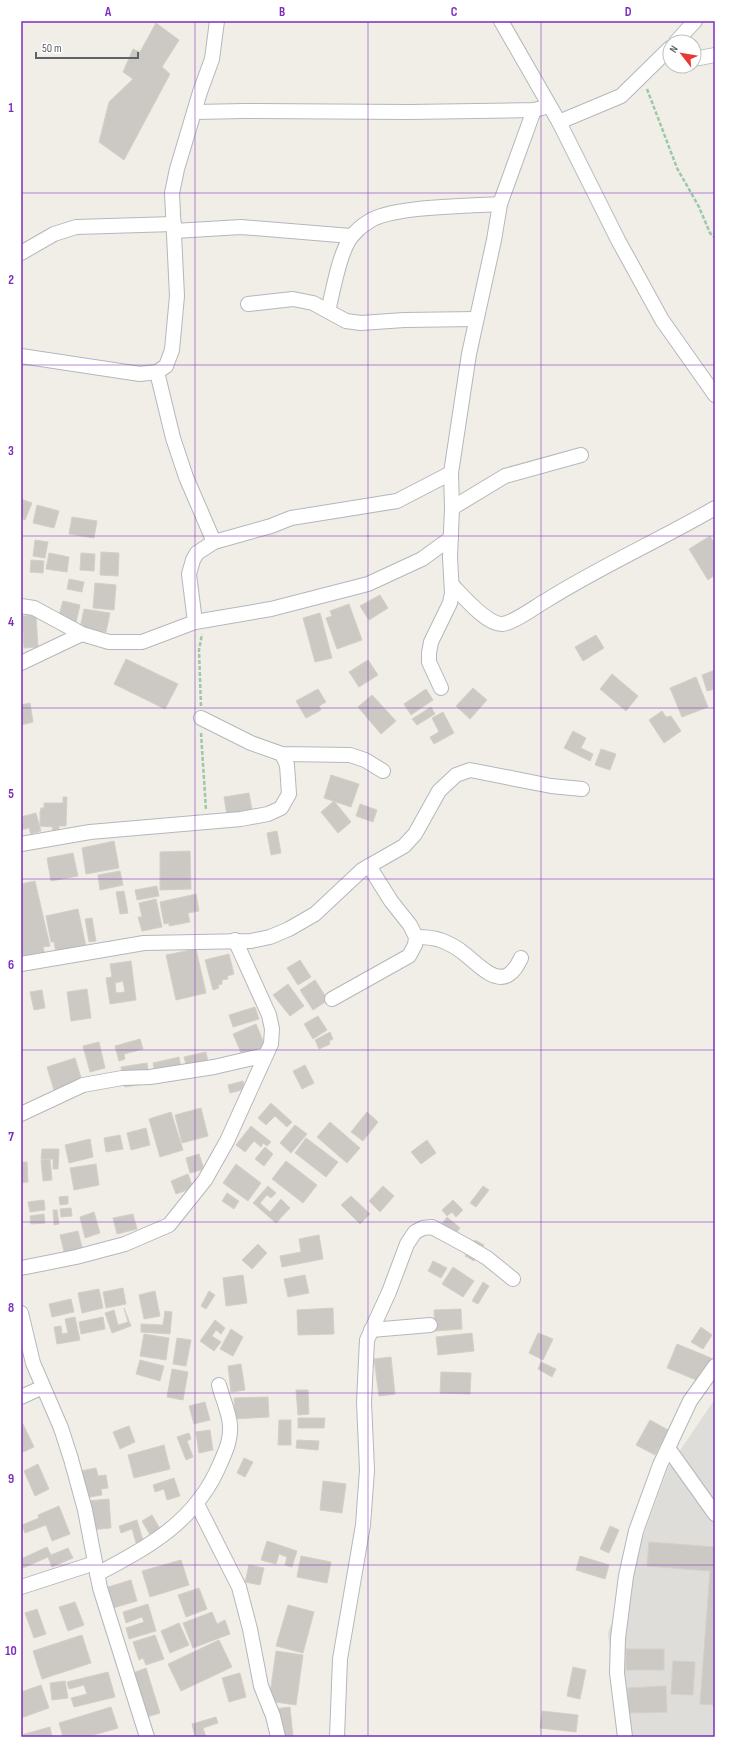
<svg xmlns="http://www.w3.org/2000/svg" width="736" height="1758" font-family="'Sofia Sans Condensed',sans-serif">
<rect width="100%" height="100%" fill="#f0eee7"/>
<path fill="#dfddd9" d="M715,1399v338h-96l-11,-104 60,-165z"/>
<g fill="#ccc9c4" stroke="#d5cfc5" fill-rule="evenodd">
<path d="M156,23l23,17 -17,27 8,7 -46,86 -25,-18 10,-40 24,-23 -10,-7 10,-23 7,3z"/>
<path d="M21,499l11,4 -7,17 -4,-2z"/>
<path d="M37,505l22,6 -5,17 -21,-5z"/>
<path d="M72,517l25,4 -3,17 -25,-4z"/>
<path d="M710,536l5,9v30l-7,5 -19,-31z"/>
<path d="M35,540l13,2 -3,16 -12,-2z"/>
<path d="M101,552l18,1 -1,23 -18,-1z"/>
<path d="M49,553l20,4 -2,15 -21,-3z"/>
<path d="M81,553l14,1 -1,17 -14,-1z"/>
<path d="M31,560l13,1 -1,12 -13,-1z"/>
<path d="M69,579l15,3 -2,10 -15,-3z"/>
<path d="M95,583l21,2 -2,25 -21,-2z"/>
<path d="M380,595l8,13 -19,12 -9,-14z"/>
<path d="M63,601l17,4 -4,18 -18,-4z"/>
<path d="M349,604l13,36 -25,9 -11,-31 6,-2 -2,-5z"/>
<path d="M84,609l26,4 -4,19 -26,-4z"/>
<path d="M320,613l12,45 -17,4 -12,-44z"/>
<path d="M36,615l2,32 -14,1 -2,-32z"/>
<path d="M596,635l8,13 -21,13 -8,-14z"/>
<path d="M126,659l52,25 -13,25 -51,-25z"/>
<path d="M368,660l10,15 -19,12 -10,-15z"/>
<path d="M715,670v19l-8,2 -5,-16z"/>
<path d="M612,674l26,22 -12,15 -26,-22z"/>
<path d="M696,677l12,30 -26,10 -12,-29z"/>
<path d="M473,688l14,12 -17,19 -14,-13z"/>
<path d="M318,689l8,13 -7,4 2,4 -15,8 -10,-17z"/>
<path d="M426,689l7,11 -22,15 -7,-11z"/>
<path d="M372,695l24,26 -15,13 -23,-27z"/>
<path d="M30,703l3,19 -12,3v-20z"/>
<path d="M431,707l4,7 -18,11 -5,-6z"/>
<path d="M662,711l4,6 5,-1 10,15 -17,12 -15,-23z"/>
<path d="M443,712l11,21 -20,11 -4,-7 9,-5 -7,-14z"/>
<path d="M573,731l13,7 -5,10 12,6 -3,7 -26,-13z"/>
<path d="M601,749l15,5 -6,16 -15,-5z"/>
<path d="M331,775l28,9 -8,23 -27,-9z"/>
<path d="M249,793l3,17 -25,5 -3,-18z"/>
<path d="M63,797h4l-1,29h-7v5l-7,-1 1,-3 -13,-1v-14l1,-4h3v-5h19z"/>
<path d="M334,801l17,21 -13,11 -17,-21z"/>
<path d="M360,804l17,6 -4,12 -17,-6z"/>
<path d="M36,813l5,18 -10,3 -2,-6 -8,2v-13z"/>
<path d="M277,831l4,22 -10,2 -4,-22z"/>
<path d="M114,841l5,27 -33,6 -4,-26z"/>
<path d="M190,851l1,38 -31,1v-38z"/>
<path d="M73,853l5,23 -27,5 -4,-23z"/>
<path d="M120,871l3,14 -23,5 -2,-15z"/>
<path d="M35,881l15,65 -7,1 4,15 -26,-1v-77z"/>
<path d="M157,886l2,10 -22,4 -2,-10z"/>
<path d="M124,891l4,22 -8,1 -4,-22z"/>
<path d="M196,894l3,17 -11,2 2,9 -21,4v-3l-5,1 -4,-22z"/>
<path d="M156,899l6,28 -20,4 -4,-14h4l-3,-14z"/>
<path d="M78,909l10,47 -31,3 -3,-17h-3l-5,-26z"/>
<path d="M92,918l4,23 -7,1 -4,-23z"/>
<path d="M196,949l10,44 -30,7 -10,-45z"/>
<path d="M229,954l5,20 -7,2 1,3 -6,1v4l-4,1 1,3 -6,2 -8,-30z"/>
<path d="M300,960l11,17 -13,8 -11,-17z"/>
<path d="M131,961l5,39 -26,4 -4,-26 6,-1 -2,-13zM123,981l2,11 -9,1 -1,-10z"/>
<path d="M315,980l13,20 -15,10 -13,-20z"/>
<path d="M288,984l16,22 -14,10 -17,-21z"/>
<path d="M87,989l4,29 -20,3 -4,-29z"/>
<path d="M42,990l3,18 -11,2 -4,-18z"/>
<path d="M255,1007l4,12 -26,8 -4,-12z"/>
<path d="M318,1016l9,14 -14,9 -9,-15z"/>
<path d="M256,1024l10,24 -23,9 -10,-23z"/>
<path d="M330,1032l3,7 -4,2 1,3 -11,5 -4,-9z"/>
<path d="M140,1039l3,10 -19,5 1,5 -6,2 -4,-15z"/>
<path d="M99,1042l6,26 -15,4 -7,-26z"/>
<path d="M206,1052l4,19 -21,5 -5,-19z"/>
<path d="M179,1057l4,20 -26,6 -4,-20z"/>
<path d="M75,1058l7,23 -28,9 -7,-23z"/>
<path d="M147,1063l3,20 -25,4 -4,-20z"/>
<path d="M305,1065l9,18 -12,6 -9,-18z"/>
<path d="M243,1081l2,8 -15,4 -2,-8z"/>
<path d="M271,1103l21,19 -5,5 -12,-11 -9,9 -8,-7z"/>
<path d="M201,1108l7,28 -26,7 -7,-28z"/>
<path d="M171,1112l12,38 -23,7 -11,-38z"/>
<path d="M367,1112l11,10 -15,19 -12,-9z"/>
<path d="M330,1122l30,26 -13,15 -30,-26z"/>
<path d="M295,1125l12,9 -16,19 -11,-10z"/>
<path d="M251,1126l20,16 -4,4 -4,-3 -2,4 -7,-6 -9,11 -9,-7z"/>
<path d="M146,1128l4,17 -19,5 -4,-17z"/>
<path d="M120,1135l3,14 -17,3 -2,-14z"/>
<path d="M306,1138l32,24 -12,15 -31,-24z"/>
<path d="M90,1139l3,18 -24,6 -4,-18z"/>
<path d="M427,1140l9,13 -15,11 -10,-12z"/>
<path d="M265,1147l8,7 -9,12 -9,-7z"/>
<path d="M42,1149h17l-1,20h-5v-10h-12z"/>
<path d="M199,1154l5,15 -14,4 -4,-15z"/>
<path d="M50,1159l2,21 -9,1 -2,-21z"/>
<path d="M286,1161l31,24 -14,18 -31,-24z"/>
<path d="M21,1162h6l1,20 -7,1z"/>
<path d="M96,1164l3,21 -25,5 -4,-22z"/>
<path d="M236,1164l25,19 -13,18 -25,-18z"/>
<path d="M188,1174l5,14 -17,6 -5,-13z"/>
<path d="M268,1186l8,7 -5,5 -4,-3 -7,8 10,9 11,-13 9,9 -14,15 -23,-20z"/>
<path d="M383,1186l11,10 -14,16 -11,-11z"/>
<path d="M483,1186l6,4 -13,17 -6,-4z"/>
<path d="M227,1193l12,8 -5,8 -12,-8z"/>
<path d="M68,1196v8l-8,1 -1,-8z"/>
<path d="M351,1196l19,18 -10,10 -19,-19z"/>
<path d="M44,1200l1,10 -15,2 -2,-10z"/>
<path d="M453,1200l10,10 -7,7 -4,-5 -5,4 -5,-6z"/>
<path d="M71,1208l1,8 -11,1 -1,-8z"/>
<path d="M53,1210h4l2,14 -5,1z"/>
<path d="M94,1212l6,21 -15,5 -5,-21z"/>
<path d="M44,1214l1,9 -14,1 -1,-8z"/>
<path d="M133,1214l4,15 -20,5 -4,-16z"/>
<path d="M447,1217l13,11 -6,8 -13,-11z"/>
<path d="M78,1231l7,28 -18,5 -7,-29z"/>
<path d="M319,1235l4,24 -41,8 -2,-11 21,-4 -2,-13z"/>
<path d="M475,1240l9,5 -10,16 -9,-5z"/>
<path d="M258,1244l9,9 -15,16 -10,-9z"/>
<path d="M433,1261l14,7 -6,10 -13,-7z"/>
<path d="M453,1267l21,14 -11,16 -21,-13z"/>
<path d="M243,1275l4,28 -21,3 -3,-28z"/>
<path d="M305,1275l4,18 -21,4 -4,-18z"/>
<path d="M483,1282l6,4 -11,18 -6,-3z"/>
<path d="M123,1288l3,16 -20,4 -3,-16z"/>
<path d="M99,1289l4,19 -21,5 -4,-20z"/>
<path d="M155,1291l5,25 -16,3 -5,-24z"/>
<path d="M209,1291l6,4 -9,14 -5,-3z"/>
<path d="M71,1299l3,13 -22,5 -3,-13z"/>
<path d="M124,1308l7,18 -19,7 -7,-20 9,-3 4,15 10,-3z"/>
<path d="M333,1308l1,26 -36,1 -1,-25z"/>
<path d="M461,1309l1,20 -27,2 -1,-21z"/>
<path d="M165,1311l7,1 -2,22 -29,-2v-8l22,1z"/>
<path d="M75,1317l5,23 -23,4 -3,-17 7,-1 1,8 6,-1 -3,-14z"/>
<path d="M103,1317l2,12 -24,5 -2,-12z"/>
<path d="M215,1320l10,8 -4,6 -5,-4 -4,6 9,6 -7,9 -14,-10z"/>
<path d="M701,1327l11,8 -9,14 -12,-7z"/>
<path d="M231,1329l12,8 -10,19 -13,-7z"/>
<path d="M472,1333l2,18 -36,4 -2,-18z"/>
<path d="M538,1333l15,6 -10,21 -14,-7z"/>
<path d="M144,1334l25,4 -3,22 -26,-4z"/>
<path d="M177,1338l14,2 -5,26 -13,-2z"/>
<path d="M677,1344l34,14 -10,24 -34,-14z"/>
<path d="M391,1357l4,37 -16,2 -5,-37z"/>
<path d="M140,1360l24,6 -4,15 -24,-7z"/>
<path d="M541,1362l15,7 -4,8 -14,-8z"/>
<path d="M241,1364l4,26 -14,2 -3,-26z"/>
<path d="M172,1369l16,3 -5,28 -16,-3z"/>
<path d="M441,1372l30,1 -1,21 -30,-1z"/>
<path d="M296,1390h12l1,24 -11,1z"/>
<path d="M268,1397l1,20 -34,2 -1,-21z"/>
<path d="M205,1402l5,18 -16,4 -5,-18z"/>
<path d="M298,1418h27l-1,10h-26z"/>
<path d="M279,1420h12v25h-13z"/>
<path d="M650,1420l18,10 -13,25 -19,-10z"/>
<path d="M23,1424l11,23 -13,6v-28z"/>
<path d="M129,1426l6,16 -15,7 -7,-17z"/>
<path d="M210,1430l3,20 -14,3 -3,-21z"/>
<path d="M189,1433l2,6 -4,2 6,16 -7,3 -9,-23z"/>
<path d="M297,1440l22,1 -1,9 -22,-2z"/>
<path d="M164,1445l6,24 -36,9 -6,-23z"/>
<path d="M244,1458l9,4 -8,15 -8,-4z"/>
<path d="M38,1464l11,25 -14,7 -11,-25z"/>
<path d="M96,1468l2,8 8,-1 2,13 -7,1 1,6 -18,3 -4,-27z"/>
<path d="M174,1478l6,18 -13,4 -3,-11 -9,3 -2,-7z"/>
<path d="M323,1481l23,3 -4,29 -22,-3z"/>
<path d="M109,1499l2,29 -22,2 -2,-29z"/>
<path d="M59,1506l11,28 -18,7 -6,-16 -21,8 -3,-8 17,-7 -1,-3z"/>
<path d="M152,1515l11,19 -10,6 -11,-19z"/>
<path d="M137,1520l7,24 -7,2 -5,-17 -11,4 -2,-7z"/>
<path d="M610,1526l9,4 -10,23 -9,-4z"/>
<path d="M267,1541l30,10 -5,16 -7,-2 2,-8 -8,-3 -3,10 -15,-4z"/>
<path d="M649,1542l66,5v158l-15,-1 10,-133 -63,-5z"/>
<path d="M47,1547l4,8 17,-7 5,10 -21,9 -4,-10 -25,11 -2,-9z"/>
<path d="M301,1556l30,6 -4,21 -30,-6z"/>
<path d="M580,1556l29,9 -4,14 -29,-9z"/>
<path d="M181,1560l8,25 -39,12 -8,-26z"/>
<path d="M249,1565l15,3 -4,17 -15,-3z"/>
<path d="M131,1580l6,21 -24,7 -5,-21z"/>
<path d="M199,1588l8,21 -21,8 -8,-22z"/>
<path d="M75,1602l9,23 -16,6 -9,-24z"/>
<path d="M148,1604l8,27 -27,8 -3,-11 18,-6 -2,-5 -16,6 -3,-11z"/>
<path d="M288,1605l26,7 -11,41 -27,-7z"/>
<path d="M37,1609l9,25 -12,4 -9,-25z"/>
<path d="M212,1612l5,12 8,-4 5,14 -37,14 -10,-25z"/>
<path d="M179,1623l10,22 -19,8 -9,-22z"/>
<path d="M82,1635l9,28 -49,16 -9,-28z"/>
<path d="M155,1635l9,24 -18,6 -3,-7 -4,2 -6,-18z"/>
<path d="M219,1640l13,27 -51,24 -13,-27z"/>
<rect x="626" y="1649" width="38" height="21"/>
<path d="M276,1651l27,4 -7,50 -27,-4z"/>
<path d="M673,1661l22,1 -2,33 -22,-1z"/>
<path d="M573,1667l13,3 -6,29 -13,-3z"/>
<path d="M146,1668l14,45 -13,4 -14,-44z"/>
<path d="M108,1672l7,25 -41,10 -3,-9 16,-4 -3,-9 -15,4 -2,-7z"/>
<path d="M240,1673l6,24 -17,5 -7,-24z"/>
<path d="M65,1681l3,17 -16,2 -2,-17z"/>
<path d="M41,1685l8,23 -28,10v-26z"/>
<path d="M666,1686l1,26 -38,1 -1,-25z"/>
<path d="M111,1707l7,21 -31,9h-24l-4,-14z"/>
<path d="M290,1707l3,30h-16l-3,-28z"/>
<path d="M542,1711l36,4 -2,17 -36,-4z"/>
<path d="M216,1717l2,6 -15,5 3,9h-11l-3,-13z"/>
<path d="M50,1727l2,10h-31v-2z"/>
</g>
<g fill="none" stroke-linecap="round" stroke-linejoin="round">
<g stroke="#b4b7bb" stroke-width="16">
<g id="minor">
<path d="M501,21l58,101 59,118 44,80 53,75"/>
<path d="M676,42l19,-21"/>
<path d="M694,59l21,-4"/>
<path d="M194,112l51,-1 164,1 125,-2 8,-2"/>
<path d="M559,122l62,-26 49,-48"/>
<path d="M174,231l67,-4 110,9"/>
<path d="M21,253l33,-19 22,-7 98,-3"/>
<path d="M248,304l45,-5 20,4 33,18 15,2 43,-3 72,-1"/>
<path d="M328,311c5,-20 12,-61 24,-75 4,-5 11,-11 16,-14 22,-16 102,-16 132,-18"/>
<path d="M21,356l119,18 17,-2 9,-6 6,-16 5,-54 -5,-103 5,-24 23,-77 12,-33 5,-38"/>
<path d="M157,372l16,66 13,39 28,65"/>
<path d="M452,508l53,-32 76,-21"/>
<path d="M452,585c11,11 34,39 50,39 12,-1 34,-18 45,-24 54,-34 113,-60 168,-92"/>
<path d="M21,606l13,2 48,26 27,8h33l53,-20 76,-13 97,-25 54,-25 29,-21"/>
<path d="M195,622l-6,-48 4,-14 4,-7 17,-11 57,-16 20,-8 106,-17 54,-28"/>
<path d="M21,663l61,-29"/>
<path d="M441,688l-12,-26v-9l2,-11 19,-39 2,-10 -2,-36 2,-49 -1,-35 18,-119 25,-114 6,-36 34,-94"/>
<path d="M201,718l50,25 31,11 68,1 15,5 18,11"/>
<path d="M21,844l69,-12 151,-13 27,-5 13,-6 8,-14 -2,-29 -5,-11"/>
<path d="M416,937c8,0 16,0 24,3 9,3 19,9 26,15 10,8 28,28 42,20 7,-4 10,-11 13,-17"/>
<path d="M21,964l123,-21 107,-2 19,-4 19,-8 26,-15 47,-44 42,-24 11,-12 24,-43 17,-16 14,-5 81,16 31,3"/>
<path d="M332,999l77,-43 6,-11 1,-8 -6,-12 -19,-24 -22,-35"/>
<path d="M21,1114l62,-29 39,-7 28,-1 64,-10 52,-12"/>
<path d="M21,1268l55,-11 49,-13 44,-19 36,-45 22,-39 44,-97 1,-15 -3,-14 -34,-75"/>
<path d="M21,1313l12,50 28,65 10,31 14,51 15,78 47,149"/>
<path d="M371,1330l59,-5"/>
<path d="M21,1397l22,-10"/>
<path d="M668,1448l47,66"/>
<path d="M197,1504l42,83 11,42 11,57 12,30 5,21"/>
<path d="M97,1574c52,-27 99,-53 123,-110 5,-12 11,-23 10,-38 0,-11 -8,-29 -11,-41"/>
<path d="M21,1587l74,-24"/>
<path d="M337,1737l3,-78 23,-134 4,-55 -3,-68 3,-62 22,-48 18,-48 8,-12 8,-4 9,-1 35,19 20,12 26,21"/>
<path d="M625,1737l-8,-64 1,-35 8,-62 10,-45 24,-66 30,-64 25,-35"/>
</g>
</g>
<g stroke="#9dc8a7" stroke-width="2.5" stroke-dasharray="4 2" stroke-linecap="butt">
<path d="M647,89l30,79 22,39 11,26 5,5"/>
<path d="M201,706l-2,-56 3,-16"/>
<path d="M201,733l5,77"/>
</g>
<use href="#minor" stroke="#fff" stroke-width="14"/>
</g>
<path fill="none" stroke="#7b2cbf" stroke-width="1" stroke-opacity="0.55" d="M195,21v1716M368,21v1716M541,21v1716M21,193h694M21,365h694M21,536h694M21,708h694M21,879h694M21,1050h694M21,1222h694M21,1393h694M21,1565h694"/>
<rect width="736" height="1758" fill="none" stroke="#ffffff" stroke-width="44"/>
<g transform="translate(682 54) rotate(301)"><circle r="19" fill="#ffffff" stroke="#bfc1c2"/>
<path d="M0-3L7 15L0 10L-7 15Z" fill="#e93934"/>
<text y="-6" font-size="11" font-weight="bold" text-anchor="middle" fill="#5e6367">N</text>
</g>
<path d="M36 52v6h102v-6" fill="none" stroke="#5e6367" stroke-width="2"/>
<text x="42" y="52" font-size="12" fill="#5e6367" stroke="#ffffff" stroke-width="3" paint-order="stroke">50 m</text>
<rect x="22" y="22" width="692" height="1714" fill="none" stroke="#7b2cbf" stroke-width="1.5"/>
<g font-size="13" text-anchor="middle" font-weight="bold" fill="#7b2cbf">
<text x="108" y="16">A</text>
<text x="282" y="16">B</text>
<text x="454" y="16">C</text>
<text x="628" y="16">D</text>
<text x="11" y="112">1</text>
<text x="11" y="284">2</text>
<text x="11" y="455">3</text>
<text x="11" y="626">4</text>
<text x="11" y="798">5</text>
<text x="11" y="969">6</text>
<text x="11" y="1141">7</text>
<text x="11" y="1312">8</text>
<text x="11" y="1483">9</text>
<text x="11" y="1655">10</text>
</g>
</svg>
